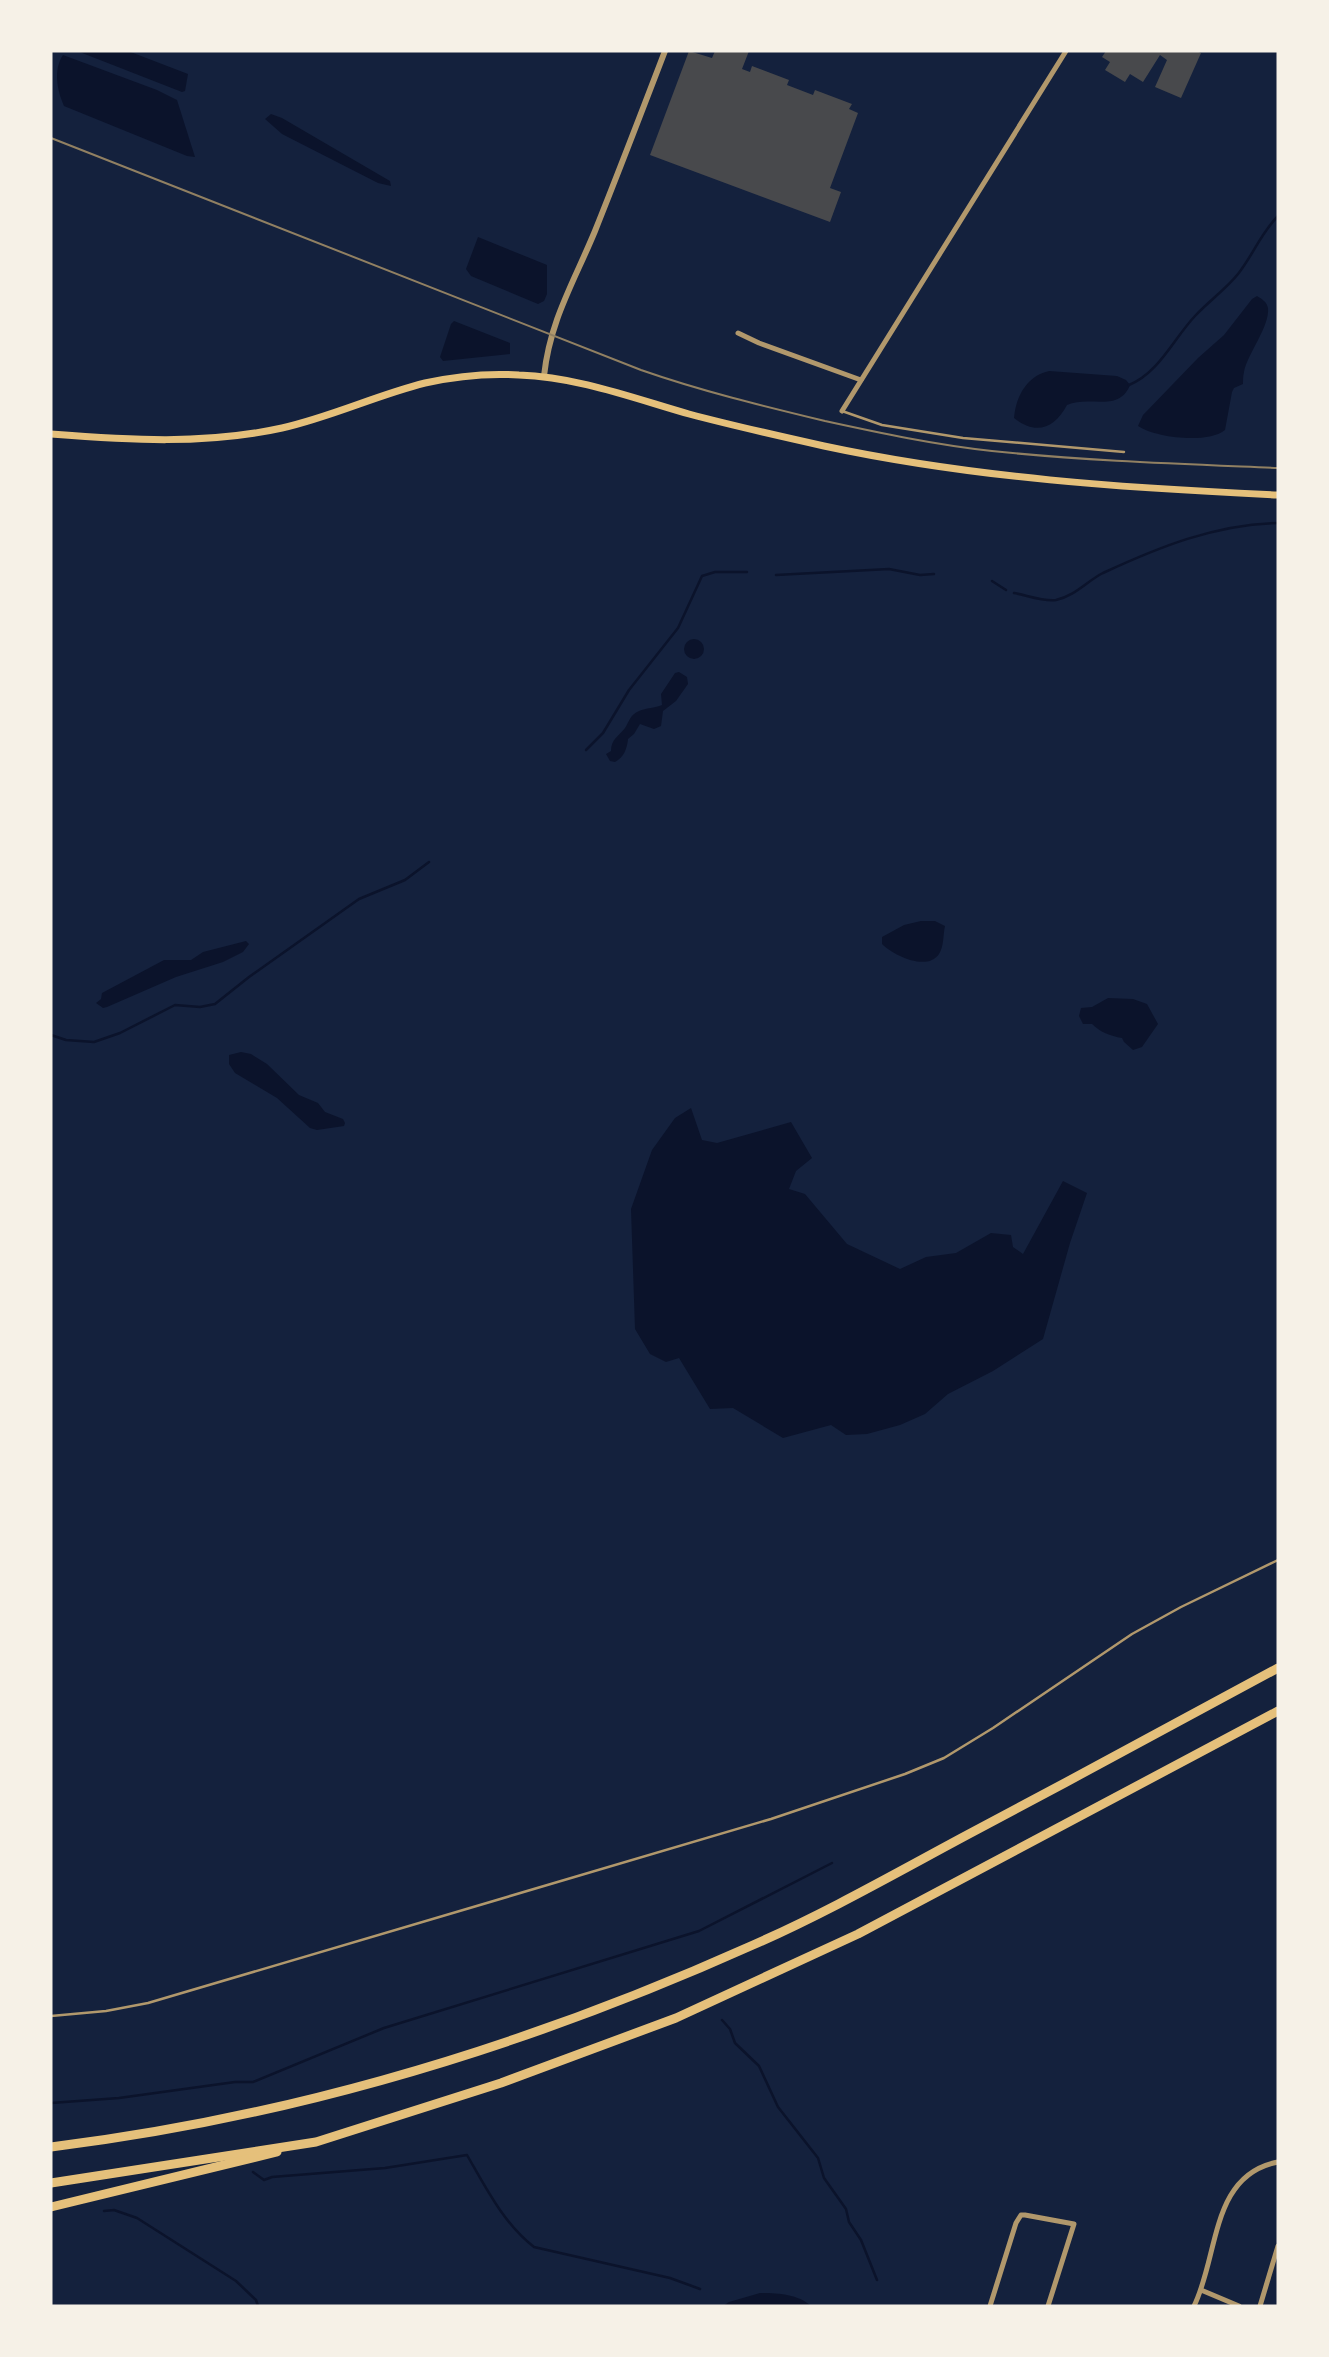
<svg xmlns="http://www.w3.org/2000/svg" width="1329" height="2357" font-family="'Golos Text',sans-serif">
<rect width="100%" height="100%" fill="#14213d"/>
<g fill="#0b132b">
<path d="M77,51h51l60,23 -3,17 -3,1z"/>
<path d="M63,55l94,35 20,10 18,57 -8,-1 -123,-50c-7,-16 -11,-36 -1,-51z"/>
<path d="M271,114l11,4 108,63 1,5 -13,-3 -96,-49 -17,-15z"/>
<path d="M478,237l69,28v29l-3,7 -6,3 -67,-28 -5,-7z"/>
<path d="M1257,296c5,3 10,6 11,12 2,18 -21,47 -24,64 -1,4 -1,8 -1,12l-9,4 -2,4 -7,38c-17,14 -69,8 -87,-4l5,-11 55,-57 26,-23 28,-36z"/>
<path d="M454,321l56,22v11l-67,7 -3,-4 11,-33z"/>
<path d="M1049,371l68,5 9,4 4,5c-11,28 -41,10 -63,20 -12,23 -31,31 -53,13 2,-22 13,-42 35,-47z"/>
<circle cx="694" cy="649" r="10"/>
<path d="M679,672l8,5 1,7 -12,17 -13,10 -2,15 -7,3 -14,-5 -6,10 -6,5c-1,10 -4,18 -13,23l-5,-1 -4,-7 5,-3c0,-12 8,-15 14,-23 5,-8 5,-13 14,-17 7,-3 16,-3 23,-6l-1,-11 14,-21z"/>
<path d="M921,921h14l10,5c-2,8 -1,21 -6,28 -12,18 -46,1 -57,-10v-7l22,-12z"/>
<path d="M246,941l3,3 -6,8 -20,10 -47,15 -69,30 -4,1 -7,-5 5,-4 1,-6 62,-33h27l12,-8z"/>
<path d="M1108,998l25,1 14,5 11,20 -16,23 -9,3 -9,-8 -2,-4c-12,-2 -22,-6 -30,-14h-9l-4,-8 2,-8 11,-1z"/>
<path d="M241,1052l10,2 16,10 32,31 19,8 7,9 18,7 2,4 -1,3 -27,4 -7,-2 -33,-30 -42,-25 -6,-9v-9z"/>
<path d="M691,1108l11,32 15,3 74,-21 21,36 -16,13 -7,18 16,5 42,50 53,25 26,-12 30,-4 35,-20 20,2 2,12 10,7 40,-73 24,12 -17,50 -27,96 -50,32 -45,23 -23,20 -25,11 -33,9 -21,1 -15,-10 -48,13 -50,-30 -23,1 -31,-51 -13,4 -16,-8 -15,-25 -4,-120 21,-59 23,-32z"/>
<path d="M760,2293c17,0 38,1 51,13h-88l6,-4z"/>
</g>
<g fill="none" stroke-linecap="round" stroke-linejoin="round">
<g stroke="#0b132b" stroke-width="2.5">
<path d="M1129,385c30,-12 45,-47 66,-69 14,-15 31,-27 43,-42 15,-19 23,-41 40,-58"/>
<path d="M776,575l113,-6 31,6 14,-1"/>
<path d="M992,581l14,9"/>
<path d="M1014,593c12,2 30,9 42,7 19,-4 31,-19 47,-27 56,-26 113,-49 175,-50"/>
<path d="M586,750l17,-17 26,-43 49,-62 24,-52 13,-4h32"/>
<path d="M51,1035l15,5 28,2 26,-9 55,-28 25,2 15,-3 34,-27 110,-78 46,-19 24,-18"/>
<path d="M722,2020l8,9 5,14 24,23 19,41 40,51 6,20 22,31 3,13 12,18 16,40"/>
<path d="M51,2103l68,-5 116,-16h18l131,-54 315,-97 133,-68"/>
<path d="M253,2172l11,8 8,-3 113,-9 82,-13c19,33 37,69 67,92l136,31 30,11"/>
<path d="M104,2211l10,-1 23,8 99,63 20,19 2,6"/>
</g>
</g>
<g fill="#48494c">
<path d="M689,51l23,7 3,-7h34l-7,18 8,3 2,-6 37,14 -2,5 26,10 2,-5 37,14 -3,5 9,4 -28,75 11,4 -11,30 -180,-67z"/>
<path d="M1106,51h90l5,2 -20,45 -26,-11 12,-27 -7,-5 -17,27 -13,-8 -5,8 -20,-12 5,-8 -8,-5z"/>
</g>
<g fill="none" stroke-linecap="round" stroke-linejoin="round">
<g stroke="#b1986c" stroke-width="2.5">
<path d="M842,411l40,14 81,13 161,14"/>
<path d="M51,2016l55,-5 42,-8 623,-184 134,-45 39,-16 49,-30 139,-94 49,-27 97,-47"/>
</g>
<g stroke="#b1986c" stroke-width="5">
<path d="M738,333l21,10 102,37"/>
<path d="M842,411l224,-360"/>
<path d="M1201,2290l38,16"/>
<path d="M990,2306l26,-83 5,-8h4l49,9 -26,82"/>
<path d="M1194,2306c25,-50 16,-131 84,-144"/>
<path d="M1260,2306l18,-60"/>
</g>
<path stroke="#b1986c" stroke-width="6" d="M544,376c6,-56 30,-94 51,-145 24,-60 47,-120 70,-180"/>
<path stroke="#e5c07b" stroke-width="7" d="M51,434c77,6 154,11 231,-6 49,-11 95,-33 143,-45 31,-7 63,-10 94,-8 59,2 114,23 170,39 45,12 90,22 135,32 150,32 301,42 454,49"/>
<g stroke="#e5c07b" stroke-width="9">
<path d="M51,2147c243,-30 479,-102 702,-202 73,-32 143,-72 214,-110 104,-55 207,-111 311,-167"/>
<path d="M51,2183l265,-41 185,-59 175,-65 182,-84 420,-223"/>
<path d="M51,2207l226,-55"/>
</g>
<path stroke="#918062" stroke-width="2" d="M51,138l590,232c60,21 122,36 184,51 55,12 111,24 167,30 95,10 191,13 286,17"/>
</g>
<rect width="1329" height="2357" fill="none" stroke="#f6f1e7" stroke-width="105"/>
</svg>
